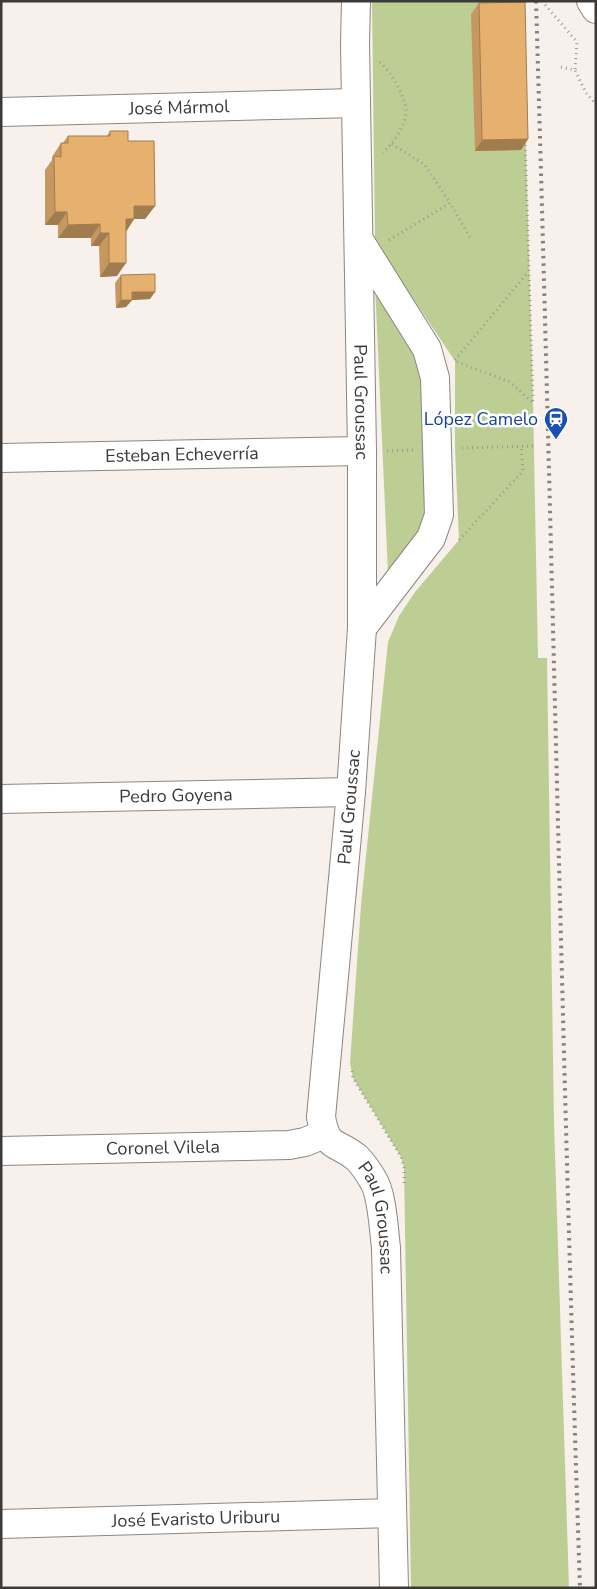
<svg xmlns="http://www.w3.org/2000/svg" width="597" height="1589" font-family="'Nunito Sans',sans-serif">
<rect width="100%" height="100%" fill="#f7f0eb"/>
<g fill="#bdce94">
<path d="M372,1h150l11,401 5,256h9l7,465 15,465h-158l-7,-420 -3,-11 -48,-79 -3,-15 11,-158 27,-263 11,-26 16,-24 44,-52 -4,-91v-88l-80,-119z"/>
<path d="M375,285l46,72 6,164 -39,52z"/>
</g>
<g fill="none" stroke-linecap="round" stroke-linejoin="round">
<g stroke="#8c8681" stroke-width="30">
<g id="minor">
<path id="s1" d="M356,1l-1,43 7,407v177l-11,164 -30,325c6,34 15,23 36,41 6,6 12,15 16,22 9,13 11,51 13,68l8,340"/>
<path id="s2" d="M1,112l355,-9"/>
<path d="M359,240l68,109 8,29 4,137 -8,23 -69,90"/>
<path id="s3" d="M1,458l361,-7"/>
<path id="s4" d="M1,799l350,-7"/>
<path id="s5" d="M1,1151l288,-6 16,-3 19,-8"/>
<path id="s6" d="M1,1524l391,-11"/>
</g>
</g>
<g stroke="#8c8681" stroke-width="30">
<path id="major" d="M591,1l5,8"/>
</g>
<g stroke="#9d9995" stroke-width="3" stroke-dasharray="1 4" stroke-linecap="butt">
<path d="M542,1l35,41 -2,28"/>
<path d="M380,62c11,10 24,32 26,47 2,14 -14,35 -23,44"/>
<path d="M561,67l14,3 11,23 10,11"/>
<path d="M525,140l8,262"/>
<path d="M392,144l33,21 25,38"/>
<path d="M389,240l61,-37 21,36"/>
<path d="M455,360l73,-88"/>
<path d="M457,362l53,20 22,20"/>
<path d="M462,448l72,-2"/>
<path d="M387,451l26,-1"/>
<path d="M459,540l64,-69 -2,-25"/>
<path d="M352,1071l1,7 48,79 3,11v18"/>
</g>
<use href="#minor" stroke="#fff" stroke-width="28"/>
<use href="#major" stroke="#fff" stroke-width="28"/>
<path stroke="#86827f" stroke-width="4" stroke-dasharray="2.5 5" stroke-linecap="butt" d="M536,1c16,529 26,1058 44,1587"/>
</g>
<g fill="#c6985f">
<path d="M479,3l49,136 -7,11 -46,1 -4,-137z"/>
<path d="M110,131l18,10 27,65 -10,13h-11l-8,13 -9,44 -17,1 -1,-31h-8v-8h-33v-13h-13v-55l7,-10v-3l9,-14h2l5,-7h39z"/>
<path d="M121,275l29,24 -18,1 -6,7 -10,1 -1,-25z"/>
</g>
<g fill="#a17c4e">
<path d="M528,139l-7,11 -46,1 7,-11z"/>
<path d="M134,206h21l-10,13h-11l-9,14h-9z"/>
<path d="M55,212h12l-9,13h-13z"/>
<path d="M100,224l-9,14h-33l10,-13z"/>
<path d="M100,233h9l-10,13h-8z"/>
<path d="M109,263h17l-9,13 -17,1z"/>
<path d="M132,292h23l-5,7 -18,1 -6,7 -10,1 5,-8z"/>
</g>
<g fill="#e6b16f" stroke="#a17c4e">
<path d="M525,2l3,137 -46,1 -3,-137z"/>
<path d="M110,131h18v10h26l1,65h-21v13h-8v44h-17v-30h-9v-9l-32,1 -1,-13h-12l-1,-56 7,1v-14h7v-7h42z"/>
<path d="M155,274v18h-23v8h-11v-25z"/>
</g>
<defs>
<g id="station-pin" transform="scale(1.25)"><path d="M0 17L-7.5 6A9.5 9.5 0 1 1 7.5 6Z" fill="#1a4fb4" stroke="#fff"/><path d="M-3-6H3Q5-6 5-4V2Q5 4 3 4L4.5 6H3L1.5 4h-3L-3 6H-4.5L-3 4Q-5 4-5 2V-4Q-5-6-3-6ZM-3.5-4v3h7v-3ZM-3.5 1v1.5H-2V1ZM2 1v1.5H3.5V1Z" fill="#fff"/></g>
</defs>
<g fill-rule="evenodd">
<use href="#station-pin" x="556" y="419"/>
</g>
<g text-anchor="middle" stroke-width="5" stroke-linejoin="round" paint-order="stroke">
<g font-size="18" fill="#3c3a38" stroke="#fff">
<text dy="6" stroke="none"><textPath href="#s2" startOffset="178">José Mármol</textPath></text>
<text dy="6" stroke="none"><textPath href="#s1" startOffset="401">Paul Groussac</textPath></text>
<text dy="6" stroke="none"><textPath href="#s3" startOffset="181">Esteban Echeverría</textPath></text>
<text dy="6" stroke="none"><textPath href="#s4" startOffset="175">Pedro Goyena</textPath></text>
<text transform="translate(349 807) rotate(-85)" y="6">Paul Groussac</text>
<text dy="6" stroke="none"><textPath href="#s5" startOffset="162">Coronel Vilela</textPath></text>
<text dy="6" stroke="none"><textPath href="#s1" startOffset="1241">Paul Groussac</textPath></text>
<text dy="6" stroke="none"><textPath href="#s6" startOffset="195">José Evaristo Uriburu</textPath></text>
</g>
<g font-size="18" fill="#164399" stroke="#fff" text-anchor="end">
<text x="538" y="425">López Camelo</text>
</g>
</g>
<rect width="597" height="1589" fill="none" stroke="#3c3a38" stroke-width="5"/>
</svg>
